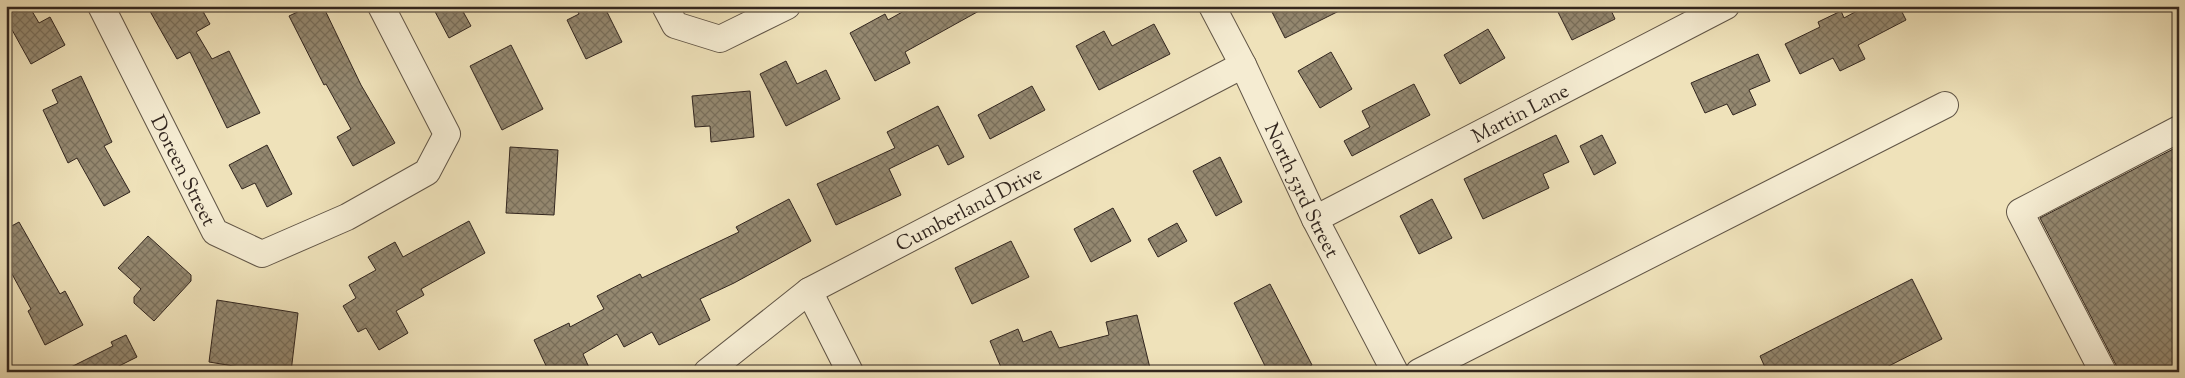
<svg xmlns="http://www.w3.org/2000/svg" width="2185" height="378" font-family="'Sorts Mill Goudy',serif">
<defs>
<pattern id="building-cross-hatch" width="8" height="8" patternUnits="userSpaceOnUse" patternTransform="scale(1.25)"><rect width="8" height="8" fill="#948870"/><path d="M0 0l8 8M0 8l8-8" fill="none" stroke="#796f5b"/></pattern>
</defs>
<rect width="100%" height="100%" fill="#efe2ba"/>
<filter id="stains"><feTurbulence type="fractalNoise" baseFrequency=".004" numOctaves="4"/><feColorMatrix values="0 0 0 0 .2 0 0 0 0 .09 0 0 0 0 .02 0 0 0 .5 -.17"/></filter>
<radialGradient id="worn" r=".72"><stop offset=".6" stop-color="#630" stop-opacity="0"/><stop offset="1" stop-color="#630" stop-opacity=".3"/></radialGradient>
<g fill="url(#building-cross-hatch)" stroke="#32261f">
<path d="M6,6h23l10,17 11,-6 15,28 -34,19 -25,-45z"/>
<path d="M147,6h53l10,18 -14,8 16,27 17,-8 31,62 -33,15 -37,-76 -13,7z"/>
<path d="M310,6h13l38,79 34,58 -42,23 -16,-29 14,-8 -25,-45 -2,1 -35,-69z"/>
<path d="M432,6h28l11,20 -22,12z"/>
<path d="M575,6h29l18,36 -36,17 -19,-39 12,-6z"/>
<path d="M913,6h75l-83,46 5,11 -35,18 -25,-48 35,-19 3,6z"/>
<path d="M1269,6h80l-64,32z"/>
<path d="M1555,6h54l6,13 -43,21z"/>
<path d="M1866,6h33l7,14 -48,25 7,14 -25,12 -7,-13 -33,16 -15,-30 35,-17 -2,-5 23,-11 3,7z"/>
<path d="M1154,24l16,30 -71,36 -23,-44 28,-15 8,15z"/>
<path d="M1488,29l17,29 -45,26 -16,-29z"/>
<path d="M511,45l32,64 -41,21 -32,-64z"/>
<path d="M1331,52l21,37 -32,19 -22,-37z"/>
<path d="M1758,54l12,27 -21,9 7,15 -23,10 -6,-11 -22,9 -14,-30z"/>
<path d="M786,61l11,23 29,-14 14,29 -54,27 -26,-52z"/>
<path d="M81,76l31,66 -8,4 26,46 -26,14 -27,-48 -9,5 -25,-53 15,-7 -6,-13z"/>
<path d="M1414,84l16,31 -78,41 -8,-15 26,-14 -8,-16z"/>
<path d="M1032,86l13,24 -55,29 -12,-24z"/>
<path d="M750,91l4,46 -43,5 -1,-16 -15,1 -3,-31z"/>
<path d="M938,106l26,51 -16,8 -10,-20 -49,24 12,26 -65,30 -19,-41 78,-36 -8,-16z"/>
<path d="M1556,135l13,27 -26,12 6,14 -66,31 -19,-40z"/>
<path d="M1602,135l14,28 -22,12 -14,-29z"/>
<path d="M267,145l25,49 -25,13 -12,-24 -13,6 -13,-24z"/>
<path d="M2179,146v226h-61l-2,-7 -76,-147z"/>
<path d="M510,147l48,3 -4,65 -48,-2z"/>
<path d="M1220,157l22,45 -26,14 -23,-45z"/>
<path d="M789,199l22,42 -77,42 -34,16 10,21 -51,25 -7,-13 -28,15 -7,-13 -34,20 8,18h-42l-15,-32 35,-17 1,4 34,-18 -7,-13 43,-22 2,4 97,-46 -3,-5z"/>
<path d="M1432,199l20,39 -33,16 -19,-38z"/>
<path d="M1113,208l18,33 -40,21 -17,-33z"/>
<path d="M469,221l16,32 -64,36 3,6 -28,16 12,22 -29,17 -13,-22 -8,4 -15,-26 13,-8 -7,-13 27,-15 -8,-13 27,-15 8,15z"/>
<path d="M19,222l41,72 5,-3 18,34 -38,20 -17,-34 3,-2 -25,-46v-34z"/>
<path d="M1177,223l10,18 -29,16 -10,-18z"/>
<path d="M148,236l43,39v6l-37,40 -20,-18v-6l7,-8 -23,-21z"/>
<path d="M1011,241l18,36 -57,27 -17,-36z"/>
<path d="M1912,279l30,60 -65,33h-110l-7,-16z"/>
<path d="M1270,284l42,81 -14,7h-30l-34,-69z"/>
<path d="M217,300l81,13 -7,59h-21l-61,-10z"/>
<path d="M1137,315l13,53 -17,4h-130l-13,-31 28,-12 5,13 28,-11 8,17 50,-13 -3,-13z"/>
<path d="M126,335l11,22 -30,15h-46l52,-26 -2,-4z"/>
</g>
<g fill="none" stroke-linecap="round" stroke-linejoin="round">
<g stroke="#615546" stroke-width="28">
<g id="minor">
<path id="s1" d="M101,6l114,226 47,22 85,-37 80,-45 20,-38 -66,-128"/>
<path d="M665,6l10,19 45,14 67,-33"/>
<path id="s2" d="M1212,6l31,59 72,154 80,153"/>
<path id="s3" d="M1315,219l411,-213"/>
<path d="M809,291l41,81"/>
<path id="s4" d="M707,372l102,-81 434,-226"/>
<path d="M1419,372l526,-267"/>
<path d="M2103,372l-83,-160 159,-83"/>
</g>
</g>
<use href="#minor" stroke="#f5ecd2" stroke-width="26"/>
</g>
<g text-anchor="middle" stroke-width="4" stroke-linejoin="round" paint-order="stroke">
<g font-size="20" fill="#32261f" stroke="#f5ecd2">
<text dy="7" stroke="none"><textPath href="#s3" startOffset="231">Martin Lane</textPath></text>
<text dy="7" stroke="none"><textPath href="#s1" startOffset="184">Doreen Street</textPath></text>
<text dy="7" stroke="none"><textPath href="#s2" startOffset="205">North 53rd Street</textPath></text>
<text dy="7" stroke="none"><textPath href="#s4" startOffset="310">Cumberland Drive</textPath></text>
</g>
</g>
<rect width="2185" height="378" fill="none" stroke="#efe2ba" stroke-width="25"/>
<rect x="8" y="8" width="2170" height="363" fill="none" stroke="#32261f" stroke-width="2.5"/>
<rect x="12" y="12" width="2160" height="353" fill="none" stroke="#32261f"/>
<rect width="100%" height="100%" filter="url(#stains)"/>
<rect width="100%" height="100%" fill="url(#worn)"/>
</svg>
